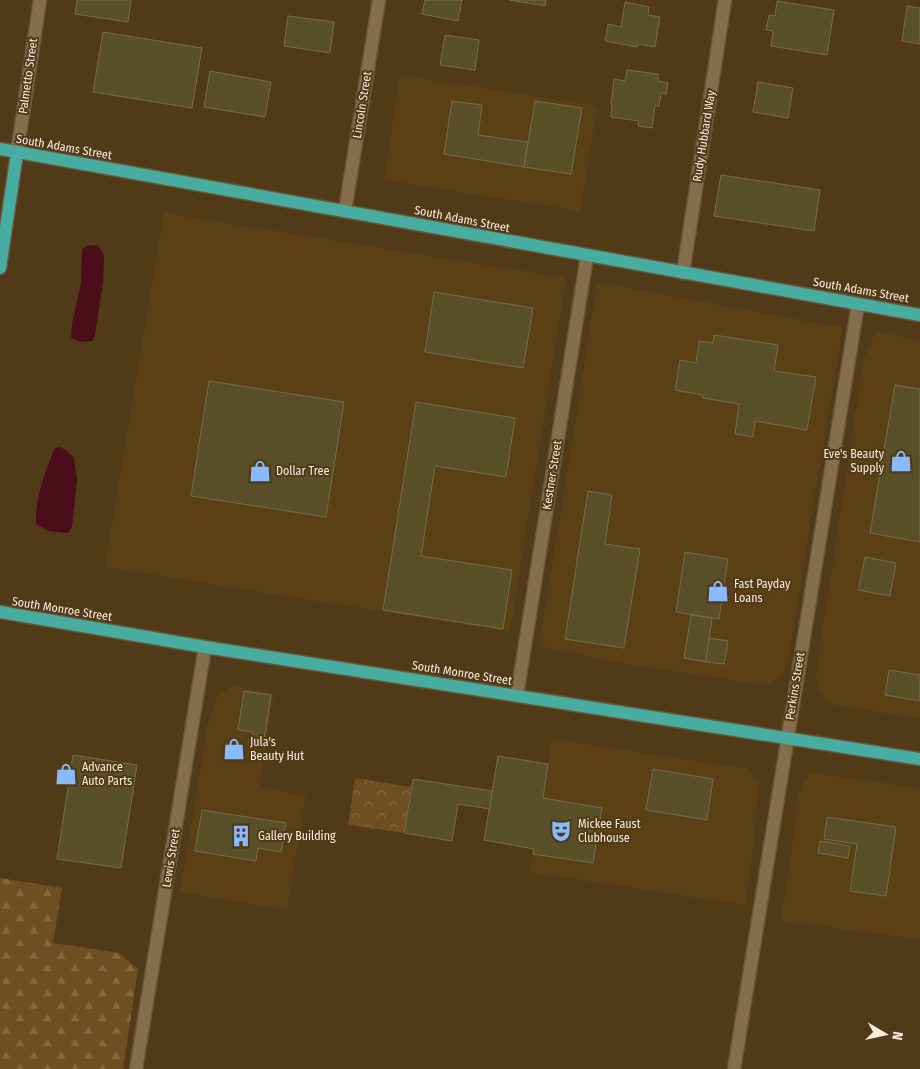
<svg xmlns="http://www.w3.org/2000/svg" width="920" height="1069" font-family="'Fira Sans Condensed',sans-serif">
<defs>
<pattern id="forest-firs" width="22" height="20" patternUnits="userSpaceOnUse" patternTransform="scale(1.25)"><rect width="22" height="20" fill="#6e4f22"/><path d="M5 1l3.5 6h-7zM16 11l3.5 6h-7z" fill="#846842"/></pattern>
<pattern id="park-crowns" width="20" height="18" patternUnits="userSpaceOnUse" patternTransform="scale(1.25)"><rect width="20" height="18" fill="#6e4f22"/><path d="M2 6a3 3 0 1 1 6 0M12 15a3 3 0 1 1 6 0" fill="none" stroke="#846842"/></pattern>
</defs>
<rect width="100%" height="100%" fill="#503a18"/>
<g fill="#5b4016">
<path d="M400,75l197,31 -17,105 -196,-31z"/>
<path d="M164,213l402,65 -56,354 -405,-65z"/>
<path d="M597,282l246,46 -33,196 -21,134 -8,19 -15,8 -141,-21 -86,-18 28,-171z"/>
<path d="M875,332l45,8v379l-90,-15 -11,-14 -3,-17 48,-315z"/>
<path d="M232,686l42,7 -15,94 47,9 -19,114 -107,-18 29,-172 8,-24z"/>
<path d="M552,739l196,30 11,13 -7,75 -7,48 -215,-33z"/>
<path d="M811,773l109,15v151l-139,-18 14,-94 1,-24 8,-22z"/>
</g>
<path fill="url(#forest-firs)" d="M0,878l62,10 -9,55 66,10 19,16 -15,100h-123z"/>
<path fill="url(#park-crowns)" d="M355,778l56,9 -7,46 -56,-8z"/>
<g fill="#4b0d19">
<path d="M98,245l6,10 -1,28 -8,52 -3,6c-8,1 -15,2 -21,-4l1,-13 9,-41 1,-34 5,-3z"/>
<path d="M59,447l7,3 8,8 3,22 -5,47 -4,6 -20,-2 -12,-7c-1,-27 9,-50 18,-75z"/>
</g>
<g fill="#594f28" stroke="#776d46">
<path d="M77,0h54l-3,22 -53,-8z"/>
<path d="M425,0h37l-4,21 -36,-7z"/>
<path d="M509,0h37l-1,6z"/>
<path d="M777,1l57,9 -7,45 -56,-9 2,-15 -7,-1 3,-15 6,1z"/>
<path d="M625,2l24,5 -1,8 12,2 -5,30 -17,-3 -1,3 -32,-6 3,-17 13,3z"/>
<path d="M907,6l13,2v36l-18,-3z"/>
<path d="M288,16l46,6 -4,31 -46,-7z"/>
<path d="M103,32l99,16 -10,60 -99,-16z"/>
<path d="M445,35l34,5 -4,30 -35,-5z"/>
<path d="M627,70l31,4v7l10,2 -2,11 -5,-1 -2,13h-4l-3,22 -14,-2 1,-5 -28,-4 1,-13h-1l3,-25 11,2z"/>
<path d="M210,71l61,11 -6,35 -61,-10z"/>
<path d="M758,82l35,6 -5,30 -35,-6z"/>
<path d="M452,101l30,4 -4,30 50,7 -4,25 -80,-13z"/>
<path d="M535,101l47,7 -11,66 -47,-7z"/>
<path d="M721,175l99,15 -6,41 -100,-15z"/>
<path d="M434,292l99,16 -10,60 -98,-16z"/>
<path d="M714,335l64,10 -4,26 42,6 -9,53 -52,-9 -2,16 -18,-3 4,-30 -36,-6v-3l-28,-5 5,-30 16,3 3,-22 14,2z"/>
<path d="M209,381l135,21 -18,115 -135,-21z"/>
<path d="M895,385l25,4v153l-50,-9z"/>
<path d="M416,402l99,16 -9,59 -71,-11 -14,90 91,14 -9,59 -120,-19z"/>
<path d="M588,491l24,4 -7,49 35,5 -16,99 -59,-9z"/>
<path d="M685,552l43,7 -9,60 -43,-7z"/>
<path d="M865,557l31,6 -6,33 -32,-6z"/>
<path d="M691,615l21,3 -6,44 -22,-4z"/>
<path d="M709,638l19,3 -4,23 -18,-2z"/>
<path d="M889,670l31,5v26l-35,-6z"/>
<path d="M244,691l27,4 -7,45 -12,-2 1,-6 -15,-2z"/>
<path d="M73,755l64,10 -16,103 -64,-9z"/>
<path d="M498,756l50,8 -5,34 59,10 -9,55 -60,-9 1,-5 -50,-9z"/>
<path d="M653,769l60,10 -6,41 -61,-10z"/>
<path d="M413,779l79,12 -2,18 -32,-5 -6,37 -48,-8z"/>
<path d="M202,810l84,13 -5,29 -23,-4 -2,13 -61,-10z"/>
<path d="M827,817l69,10 -10,69 -36,-5 7,-47 -33,-5z"/>
<path d="M820,841l30,5 -2,12 -30,-5z"/>
</g>
<g fill="none" stroke-linecap="round" stroke-linejoin="round">
<g stroke="#695639" stroke-width="15">
<g id="minor">
<path d="M17,153l23,-153"/>
<path d="M345,211l34,-211"/>
<path d="M683,273l42,-273"/>
<path d="M517,695l70,-439"/>
<path d="M136,1069l69,-422"/>
<path d="M734,1069l124,-765"/>
</g>
</g>
<g stroke="#695639" stroke-width="15">
<g id="major">
<path d="M0,149l920,166"/>
<path d="M0,268l17,-115"/>
<path d="M0,612l205,35 715,112"/>
</g>
</g>
<use href="#minor" stroke="#866d4b" stroke-width="12"/>
<use href="#major" stroke="#46ada0" stroke-width="12"/>
</g>
<defs>
<g id="shop-bare" transform="scale(1.725)"><path d="M-5-2.5h2.3a2.7 3.5 0 0 1 5.4 0H5L5.5 6h-11ZM-1.5-2.5h3a1.5 2.3 0 0 0-3 0Z" fill="#88bafc" stroke="#503a18" stroke-width="2.5" paint-order="stroke"/></g>
<g id="theatre-bare" transform="scale(1.725)"><path d="M-5-5.5Q0-4 5-5.5V0Q5 5 0 6Q-5 5-5 0ZM-3.3-2.5H-1v1.5H-3.3ZM1-2.5H3.3v1.5H1ZM-2.8 1Q0 5.5 2.8 1Z" fill="#88bafc" stroke="#503a18" stroke-width="2.5" paint-order="stroke"/></g>
<g id="building-bare" transform="scale(1.725)"><path d="M-4-6H4V6H1V3H-1V6H-4ZM-2.5-4.3h1.7v1.8h-1.7ZM.8-4.3h1.7v1.8H.8ZM-2.5-1h1.7V.8h-1.7ZM.8-1h1.7V.8H.8Z" fill="#88bafc" stroke="#503a18" stroke-width="2.5" paint-order="stroke"/></g>
</defs>
<g fill-rule="evenodd">
<use href="#shop-bare" x="901" y="461"/>
<use href="#shop-bare" x="260" y="471"/>
<use href="#shop-bare" x="718" y="591"/>
<use href="#shop-bare" x="234" y="749"/>
<use href="#shop-bare" x="66" y="774"/>
<use href="#theatre-bare" x="561" y="831"/>
<use href="#building-bare" x="241" y="836"/>
</g>
<g text-anchor="middle" stroke-width="4" stroke-linejoin="round" paint-order="stroke">
<g font-size="12" fill="#faecda" stroke="#503a18">
<text transform="translate(28 76) rotate(-82)" y="4">Palmetto Street</text>
<text transform="translate(362 105) rotate(-81)" y="4">Lincoln Street</text>
<text transform="translate(704 136) rotate(-81)" y="4">Rudy Hubbard Way</text>
<text transform="translate(64 147) rotate(10)" y="4">South Adams Street</text>
<text transform="translate(462 219) rotate(11)" y="4">South Adams Street</text>
<text transform="translate(861 290) rotate(10)" y="4">South Adams Street</text>
<text transform="translate(552 475) rotate(-81)" y="4">Kestner Street</text>
<text transform="translate(62 609) rotate(9)" y="4">South Monroe Street</text>
<text transform="translate(462 673) rotate(9)" y="4">South Monroe Street</text>
<text transform="translate(795 686) rotate(-81)" y="4">Perkins Street</text>
<text transform="translate(171 858) rotate(-81)" y="4">Lewis Street</text>
</g>
<g font-size="12" fill="#faecda" stroke="#503a18" text-anchor="start">
<text x="884" y="458" text-anchor="end">Eve's Beauty<tspan x="884" dy="14">Supply</tspan></text>
<text x="276" y="475">Dollar Tree</text>
<text x="734" y="588">Fast Payday<tspan x="734" dy="14">Loans</tspan></text>
<text x="250" y="746">Jula's<tspan x="250" dy="14">Beauty Hut</tspan></text>
<text x="82" y="771">Advance<tspan x="82" dy="14">Auto Parts</tspan></text>
<text x="578" y="828">Mickee Faust<tspan x="578" dy="14">Clubhouse</tspan></text>
<text x="258" y="840">Gallery Building</text>
</g>
</g>
<g transform="translate(885 1034) rotate(99)" stroke="#503a18" stroke-width="4" paint-order="stroke">
<path d="M0-4L9 19L0 12L-9 19Z" fill="#faecda"/>
<text y="-8" font-size="14" font-weight="bold" text-anchor="middle" fill="#faecda">N</text>
</g>
</svg>
